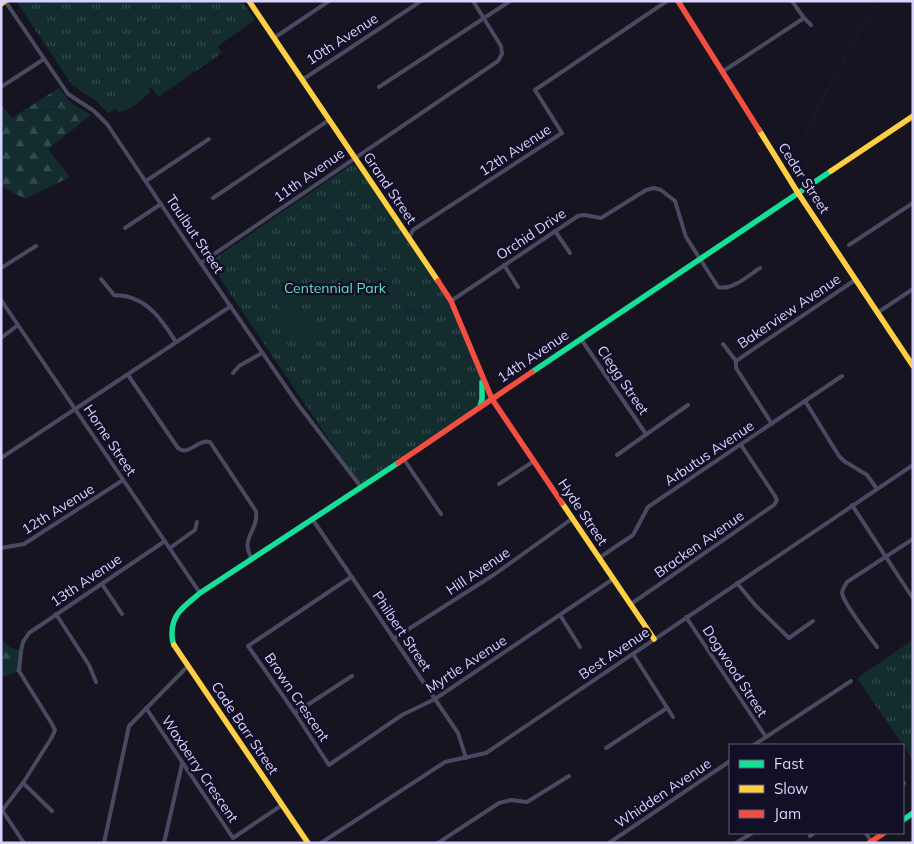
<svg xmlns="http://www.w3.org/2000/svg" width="914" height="844" font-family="Mulish,sans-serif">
<defs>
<pattern id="grass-tufts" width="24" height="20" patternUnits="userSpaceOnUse" patternTransform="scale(1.25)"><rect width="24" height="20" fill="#132c2d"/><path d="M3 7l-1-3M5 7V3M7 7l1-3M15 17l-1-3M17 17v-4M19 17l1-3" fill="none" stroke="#354a4c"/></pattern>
<pattern id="forest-firs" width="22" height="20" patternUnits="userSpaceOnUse" patternTransform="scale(1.25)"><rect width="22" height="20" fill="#132c2d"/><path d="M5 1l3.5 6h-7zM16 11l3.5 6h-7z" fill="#354a4c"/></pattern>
</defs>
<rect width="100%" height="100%" fill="#161421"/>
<g fill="url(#grass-tufts)">
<path d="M16,1h226l13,19 -37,26 4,7 -64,44 -7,-10 -43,26 -12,-12 -24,-16z"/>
<path d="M351,165l5,1 50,68 45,67 41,98 -131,88 -148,-219 -1,-5 5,-6z"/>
<path d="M913,640v120l-56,-82z"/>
</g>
<g fill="url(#forest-firs)">
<path d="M59,88l12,15 20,12 -43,34 22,28 -45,22 -24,-13v-81l11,13z"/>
<path d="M1,640l10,8 10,3 -2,20 -18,7z"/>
</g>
<g fill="#132c2d">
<path d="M144,82l7,10c-9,7 -21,20 -33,20l-3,-5 3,-5 -1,-2z"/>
<path d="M297,296l15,37 -19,8 -15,-37z"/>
</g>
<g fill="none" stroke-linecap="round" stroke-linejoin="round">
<g stroke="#0d2144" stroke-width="1">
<path d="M1,121c7,0 12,6 19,7 9,0 11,-10 17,-15 5,-4 19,-3 26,-6"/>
<path d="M805,136c21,-46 46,-92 74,-135"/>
<path d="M320,195l22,19 14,32 23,17 30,47 10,4 10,2"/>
</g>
<g stroke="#4a4962" stroke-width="4">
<path d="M5,1l63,93 26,17 13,13 82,122 108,157 64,84"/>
<path d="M792,1l12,17 7,7"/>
<path d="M274,38l55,-37"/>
<path d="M722,72l82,-54"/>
<path d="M302,80l119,-79"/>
<path d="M1,87l43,-28"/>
<path d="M379,87l131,-86"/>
<path d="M146,181l63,-42"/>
<path d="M213,198l116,-78"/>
<path d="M125,228l36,-24"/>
<path d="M555,231l15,22"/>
<path d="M409,238l4,-8 149,-97 -27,-43 132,-89"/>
<path d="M849,245l64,-42"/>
<path d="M201,263l297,-202 4,-7 -1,-8 -28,-45"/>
<path d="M504,265l14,22"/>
<path d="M1,268l35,-22"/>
<path d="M101,279l13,16c4,1 7,0 11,1 25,5 38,26 51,46"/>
<path d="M1,300l199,293"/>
<path d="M451,301l127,-85 6,-1 17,3 45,-28 8,-2 7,2 14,11 11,36 32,50c14,4 31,-12 42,-19"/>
<path d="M877,313l36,-24"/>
<path d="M1,338l17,-13"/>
<path d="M581,339l65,95"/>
<path d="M723,344l13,17v7l36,56"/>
<path d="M736,361l119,-81"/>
<path d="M233,373l6,-7 23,-13"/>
<path d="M128,375l50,73c11,9 20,-10 32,-6l46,69c3,20 -17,27 -4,48"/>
<path d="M805,401l34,55 5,5 23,14 10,14"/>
<path d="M617,455l71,-50"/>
<path d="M1,458l230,-152"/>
<path d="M403,458l38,56"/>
<path d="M499,484l35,-23"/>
<path d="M852,505l60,92"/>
<path d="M313,520l145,213 8,25"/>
<path d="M1,548l23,-4 99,-64"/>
<path d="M170,548l25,-18 2,-8"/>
<path d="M599,558l34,-23 15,-28 194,-131"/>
<path d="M351,577l-103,69 47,67 34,52 73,-50 33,-16 178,-120"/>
<path d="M737,583l18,22 34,33 24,-17"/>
<path d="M102,584l20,30"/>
<path d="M631,604l143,-99 3,-5 -2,-4 -34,-51"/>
<path d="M56,614l33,51 7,17"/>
<path d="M560,615l20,32"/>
<path d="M686,617l80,120"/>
<path d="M393,639l102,-65 78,-56"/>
<path d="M877,647c-7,-10 -34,-44 -35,-54 0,-4 3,-7 5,-11l66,-43"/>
<path d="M633,654l40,63"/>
<path d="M146,708l87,130"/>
<path d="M295,713l57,-37"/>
<path d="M754,745l97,-64"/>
<path d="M606,748l61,-40"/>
<path d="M23,783l29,28"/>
<path d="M903,784l1,-1"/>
<path d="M2,810l22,33"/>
<path d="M1,812l22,-29 29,-46 3,-7 -3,-6 -33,-53 2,-20 2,-9 6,-9 136,-92"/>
<path d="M866,833l6,10"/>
<path d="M810,836l4,-3"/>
<path d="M233,838l49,-33"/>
<path d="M104,843l25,-117 59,-60"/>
<path d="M164,843l18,-79"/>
<path d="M321,843l124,-81 41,-9 427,-288"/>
<path d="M438,843l61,-40 12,-3 16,2 42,-26"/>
<path d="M609,843l121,-82"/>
<path d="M736,843l16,-10"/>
</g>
<g stroke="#16e098" stroke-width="5.5">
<path d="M532,372l299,-201"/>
<path d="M480,407l2,-8v-17"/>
<path d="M174,645c-2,-4 -2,-7 -2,-12 0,-20 14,-28 28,-40l198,-130"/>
<path d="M903,820l10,-7"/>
</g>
<g stroke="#ffcf43" stroke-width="5.5">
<path d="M249,1l189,280"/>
<path d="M1,4l4,-3"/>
<path d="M759,130l39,63 115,173"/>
<path d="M831,171l82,-55"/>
<path d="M562,503l92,136"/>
<path d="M174,645l134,198"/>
</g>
<g stroke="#f24e42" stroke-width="5.5">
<path d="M678,1l81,129"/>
<path d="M438,281l13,20 41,98 70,104"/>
<path d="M398,463l134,-91"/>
<path d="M869,843l15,-10"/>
</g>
</g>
<g text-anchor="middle" stroke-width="5" stroke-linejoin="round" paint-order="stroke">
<g font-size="14" fill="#d9d4ff" stroke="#130f26">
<text transform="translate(342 39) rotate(-33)" y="5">10th Avenue</text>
<text transform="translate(515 150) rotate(-33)" y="5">12th Avenue</text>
<text transform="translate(309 175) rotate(-35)" y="5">11th Avenue</text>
<text transform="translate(804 178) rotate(57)" y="5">Cedar Street</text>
<text transform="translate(390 188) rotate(56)" y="5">Grand Street</text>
<text transform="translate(195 234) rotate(56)" y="5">Taulbut Street</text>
<text transform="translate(531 234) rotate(-34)" y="5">Orchid Drive</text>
<text transform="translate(789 311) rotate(-34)" y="5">Bakerview Avenue</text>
<text transform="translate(533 356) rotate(-34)" y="5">14th Avenue</text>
<text transform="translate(623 380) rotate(56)" y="5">Clegg Street</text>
<text transform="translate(110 440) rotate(56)" y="5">Horne Street</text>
<text transform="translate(709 453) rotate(-34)" y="5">Arbutus Avenue</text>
<text transform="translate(58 509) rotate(-32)" y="5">12th Avenue</text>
<text transform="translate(583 512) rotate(56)" y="5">Hyde Street</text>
<text transform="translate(699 544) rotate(-35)" y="5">Bracken Avenue</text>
<text transform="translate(478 571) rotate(-34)" y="5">Hill Avenue</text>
<text transform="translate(86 580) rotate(-34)" y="5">13th Avenue</text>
<text transform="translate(402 631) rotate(56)" y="5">Philbert Street</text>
<text transform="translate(614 653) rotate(-34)" y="5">Best Avenue</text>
<text transform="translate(466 664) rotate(-33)" y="5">Myrtle Avenue</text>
<text transform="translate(735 671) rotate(57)" y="5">Dogwood Street</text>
<text transform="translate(297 697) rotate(56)" y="5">Brown Crescent</text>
<text transform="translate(245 728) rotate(56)" y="5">Cade Barr Street</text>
<text transform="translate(200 769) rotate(56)" y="5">Waxberry Crescent</text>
<text transform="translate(663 793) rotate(-34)" y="5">Whidden Avenue</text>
</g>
<g font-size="14" fill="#5fe0c0" stroke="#130f26">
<text x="335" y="293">Centennial Park</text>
</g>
</g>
<rect width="914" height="844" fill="none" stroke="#d9d4ff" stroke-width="5"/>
<rect x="729" y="744" width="175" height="90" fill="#130f26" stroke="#625e7d"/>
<rect x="739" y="760" width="25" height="8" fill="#16e098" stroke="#625e7d"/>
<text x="774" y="769" font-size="15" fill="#d9d4ff">Fast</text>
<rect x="739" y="785" width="25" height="8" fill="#ffcf43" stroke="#625e7d"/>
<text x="774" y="794" font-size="15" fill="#d9d4ff">Slow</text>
<rect x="739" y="810" width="25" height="8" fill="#f24e42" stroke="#625e7d"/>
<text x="774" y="819" font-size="15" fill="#d9d4ff">Jam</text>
</svg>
